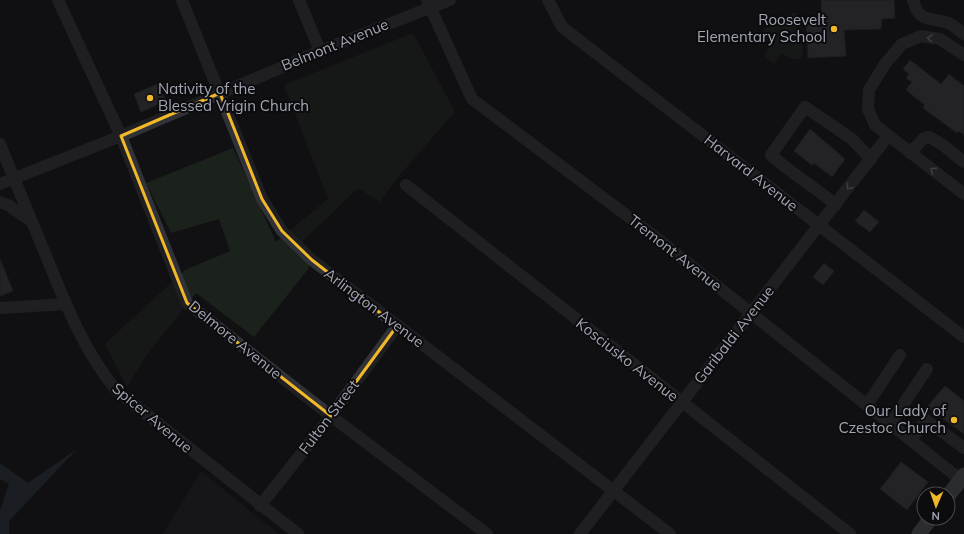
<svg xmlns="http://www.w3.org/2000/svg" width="964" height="534" font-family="Mulish,sans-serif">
<rect width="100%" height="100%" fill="#111012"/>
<path fill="#1d1c1f" d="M201,471l61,50 17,13h-116z"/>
<g fill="#1b221c">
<path d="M794,12l6,8 3,35 -3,4c-8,1 -12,-1 -18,-6l-8,11 -10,-8 7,-11 -9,-10 2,-6 14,-6z"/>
<path d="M413,33l42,79 -58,66 -17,24 -22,-14 -55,53 6,27 -55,69 -58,-44 -51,64 -18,30 -22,-43 80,-74 45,-19 -11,-32 -48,14 -25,-50 87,-35 43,94 52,-43 -44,-114z"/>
</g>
<path fill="#272e35" d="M77,449l-68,72v13h-9v-23l9,-27 -9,-5v-16l28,20z"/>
<g fill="#3b3b3f" stroke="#2b2a2e">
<path d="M821,0h73l1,18 -13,1 -1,10 -37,1 2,26 -38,2 -2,-38 16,-1z"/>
<path d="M910,60l31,24 8,-10 15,12v49l-5,-4 -2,2 -34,-25 2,-3 -19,-15 6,-8 -6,-4 3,-4 -6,-5z"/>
<path d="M158,84l8,17 -25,11 -7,-18z"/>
<path d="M810,129l35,30 -13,18 -18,-14 -2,2 -18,-14z"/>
<path d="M864,210l15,12 -9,10 -15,-11z"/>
<path d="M0,259l13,32 -13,5z"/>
<path d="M824,263l10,8 -11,14 -10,-8z"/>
<path d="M945,386l19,15v33l-37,-27z"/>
<path d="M901,462l27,20 -21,28 -27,-21z"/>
</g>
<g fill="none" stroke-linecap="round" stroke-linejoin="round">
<g stroke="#313237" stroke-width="12">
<path d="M58,0l63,136 66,167 144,113 156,118"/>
<path d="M182,0l80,199 20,32 30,29 358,274"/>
<path d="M299,0l21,51"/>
<path d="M427,0l45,99 182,137 307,244"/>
<path d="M548,0l14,27 402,310"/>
<path d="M913,0c6,23 17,17 35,23 6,2 11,8 16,11"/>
<path d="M964,55l-24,-16 -19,-3 -19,8 -17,20 -16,26 -1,19 7,16 89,69"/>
<path d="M0,144c16,40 33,80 49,119 18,45 36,89 67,127l182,144"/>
<path d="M910,153l14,-15 5,-1 14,8 21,17"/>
<path d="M0,184l121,-48 199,-85 130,-51"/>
<path d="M406,185l444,349"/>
<path d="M0,202l8,3 23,16"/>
<path d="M836,205c-21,-18 -44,-31 -65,-50l34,-48 47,32 19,20"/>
<path d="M0,308l66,-4"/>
<path d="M867,405l33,-50"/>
<path d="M890,424l37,-55"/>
<path d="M911,440l15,-20 38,28"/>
<path d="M260,506l71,-90 66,-90"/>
<path d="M580,534l308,-398"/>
</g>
<g stroke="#4d4f56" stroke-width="15">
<path d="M948,496l16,-21"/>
<path d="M919,534l12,-16"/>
</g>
</g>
<defs><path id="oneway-chevron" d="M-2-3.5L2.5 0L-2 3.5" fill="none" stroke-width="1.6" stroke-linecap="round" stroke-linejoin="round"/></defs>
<g stroke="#6f727b">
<use href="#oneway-chevron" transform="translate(930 38) rotate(-171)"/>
<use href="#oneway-chevron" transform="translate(933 170) rotate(-144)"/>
<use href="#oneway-chevron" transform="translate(849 187) rotate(127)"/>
</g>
<path d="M0 0H964V534H0ZM220,93l42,106 20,32 30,29 85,66 -66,90 -144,-113 -66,-167z" fill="#111012" fill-opacity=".55" fill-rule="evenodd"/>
<path fill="none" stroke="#f1b929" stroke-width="3" stroke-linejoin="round" d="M220,93l42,106 20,32 30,29 85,66 -66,90 -144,-113 -66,-167z"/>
<g fill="#f1b929" stroke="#0c0b0d" stroke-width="1.5">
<circle cx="834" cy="29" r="4"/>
<circle cx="150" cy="98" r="4"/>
<circle cx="954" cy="420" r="4"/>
</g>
<g text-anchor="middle" stroke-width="4" stroke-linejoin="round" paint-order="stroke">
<g font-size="15" fill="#a2a6b3" stroke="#0c0b0d" text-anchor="end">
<text x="826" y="25">Roosevelt<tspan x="826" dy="17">Elementary School</tspan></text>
<text x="158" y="94" text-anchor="start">Nativity of the<tspan x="158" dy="17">Blessed Vrigin Church</tspan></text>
<text x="946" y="416">Our Lady of<tspan x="946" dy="17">Czestoc Church</tspan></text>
</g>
<g font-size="15" fill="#a2a6b3" stroke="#0c0b0d">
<text transform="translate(335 45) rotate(-22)" y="5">Belmont Avenue</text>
<text transform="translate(751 173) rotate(38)" y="5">Harvard Avenue</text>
<text transform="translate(675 253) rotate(38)" y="5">Tremont Avenue</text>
<text transform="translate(374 308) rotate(37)" y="5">Arlington Avenue</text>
<text transform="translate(734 335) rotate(-52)" y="5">Garibaldi Avenue</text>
<text transform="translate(235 340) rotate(39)" y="5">Delmore Avenue</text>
<text transform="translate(627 360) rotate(38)" y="5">Kosciusko Avenue</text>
<text transform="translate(329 417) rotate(-53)" y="5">Fulton Street</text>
<text transform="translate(152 418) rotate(40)" y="5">Spicer Avenue</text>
</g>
</g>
<g transform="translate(936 506) rotate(182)"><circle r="19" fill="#0c0b0d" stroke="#48494f"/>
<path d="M0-3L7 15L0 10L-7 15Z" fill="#f1b929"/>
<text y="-6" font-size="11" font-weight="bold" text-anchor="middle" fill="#a2a6b3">N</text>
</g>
</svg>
